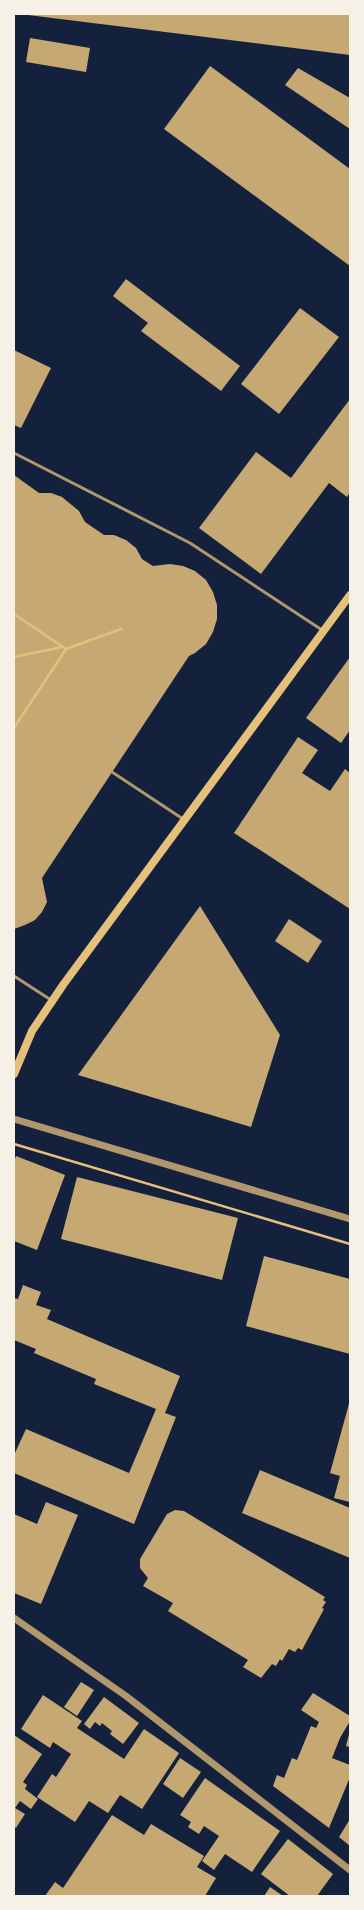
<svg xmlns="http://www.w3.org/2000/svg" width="364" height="1910" font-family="'Open Sans',sans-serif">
<rect width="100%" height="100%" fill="#14213d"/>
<g fill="#c6a872">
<path d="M28,14h322v41l-322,-40z"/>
<path d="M30,38l60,10 -4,24 -60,-10z"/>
<path d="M210,66l140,103v97l-186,-137z"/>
<path d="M298,68l52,30v31l-65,-44z"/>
<path d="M126,279l114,87 -19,25 -80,-60 7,-8 -35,-27z"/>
<path d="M300,308l39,29 -60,77 -38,-30z"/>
<path d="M14,350l37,18 -30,60 -7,-3z"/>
<path d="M350,399v93l-3,5 -18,-14 -68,91 -62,-46 57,-76 35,26z"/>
<path d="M14,475l25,18h12l11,4 17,14 6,11 19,13h10l12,5 10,8 6,11 11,7 17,-2 13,2 12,5 11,9 7,12 4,13v14l-4,13 -7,12 -11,9 -6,3 -147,222 5,24 -5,10 -7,8 -10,5 -11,4z"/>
<path d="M350,657v73l-9,13 -35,-25z"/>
<path d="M298,737l20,13 -16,23 28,18 15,-22 5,4v136l-116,-76z"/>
<path d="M200,906l80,129 -29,92 -173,-52z"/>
<path d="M289,919l33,22 -14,22 -33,-22z"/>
<path d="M16,1156l49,19 -28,75 -23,-9v-79z"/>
<path d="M77,1177l161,41 -16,62 -161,-41z"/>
<path d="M264,1256l86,23v75l-104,-28z"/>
<path d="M23,1285l18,7 -5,13 15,5 -4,9 133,57 -15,37 11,4 -42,107 -120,-51v-18l12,-26 103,44 27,-64 -62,-25 2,-5 -62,-26 2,-4 -22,-9v-42l4,1z"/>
<path d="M350,1400v102l-16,-4 6,-22 -10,-3z"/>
<path d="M260,1470l90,38v50l-108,-45z"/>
<path d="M46,1502l32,13 -37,89 -27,-11v-79l23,10z"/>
<path d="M175,1510l9,1 141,86 -2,3 3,2 -4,6 2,1 -22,41 -4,-2 -3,4 -6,-3 -7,12 -2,-2 -4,7 -4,-2 -11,14 -18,-11 5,-7 -80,-49 5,-8 -30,-17 5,-8 -8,-10v-9l27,-45z"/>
<path d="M81,1682l13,8 -17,26 -13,-9z"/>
<path d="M313,1693l37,23v5l-10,17 -8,20 18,7v12l-21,51 -56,-42 4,-11 7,3 8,-20 5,2 14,-34 5,2 3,-6 -18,-12z"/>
<path d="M43,1695l39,26 -5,7 47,31 20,-30 35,24 -37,56 -22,-14 -12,18 -19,-12 -14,21 -38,-25 15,-23 4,3 15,-23 -18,-12 -3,6 -29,-19z"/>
<path d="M104,1697l35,26 -16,21 -13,-10 2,-3 -10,-8 -2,3 -5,-4 -5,7 -6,-5z"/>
<path d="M349,1734h1v13l-4,-1z"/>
<path d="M14,1735l28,19 -19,28 4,3 -2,4 13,10 -7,10 -11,-8 -5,7 10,6 -9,14 -2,-2z"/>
<path d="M180,1758l21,14 -18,26 -20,-14z"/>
<path d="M205,1778l75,53 -28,41 -27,-18 -11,16 -12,-9 17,-25 -15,-10 -5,8 -11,-7 3,-5 -11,-7z"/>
<path d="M112,1815l32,20 7,-11 53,32 -7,11 19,11 -11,18h-160l10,-14 8,6z"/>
<path d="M350,1819v27l-11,-9z"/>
<path d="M288,1839l45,35 -16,22h-27l-29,-22z"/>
<path d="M270,1887l13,9h-19z"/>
</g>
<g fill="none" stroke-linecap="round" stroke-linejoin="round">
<g stroke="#e5c07b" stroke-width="2.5">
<path d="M14,614l52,35"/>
<path d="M14,657l48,-10"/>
<path d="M14,728l52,-79 55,-20"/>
<path d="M14,1144l336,100"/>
</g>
<g stroke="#b1986c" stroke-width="3">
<path d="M14,453l176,90 132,87"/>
<path d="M112,772l71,47"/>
<path d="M14,976l37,24"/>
</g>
<g stroke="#b1986c" stroke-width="7">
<path d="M14,1119l336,100"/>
<path d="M14,1618l112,78 224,174"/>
</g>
<path stroke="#e5c07b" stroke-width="8" d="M14,1074l18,-43 31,-46 287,-390"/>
</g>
<rect width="364" height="1910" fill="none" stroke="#f6f1e7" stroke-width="30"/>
</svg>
